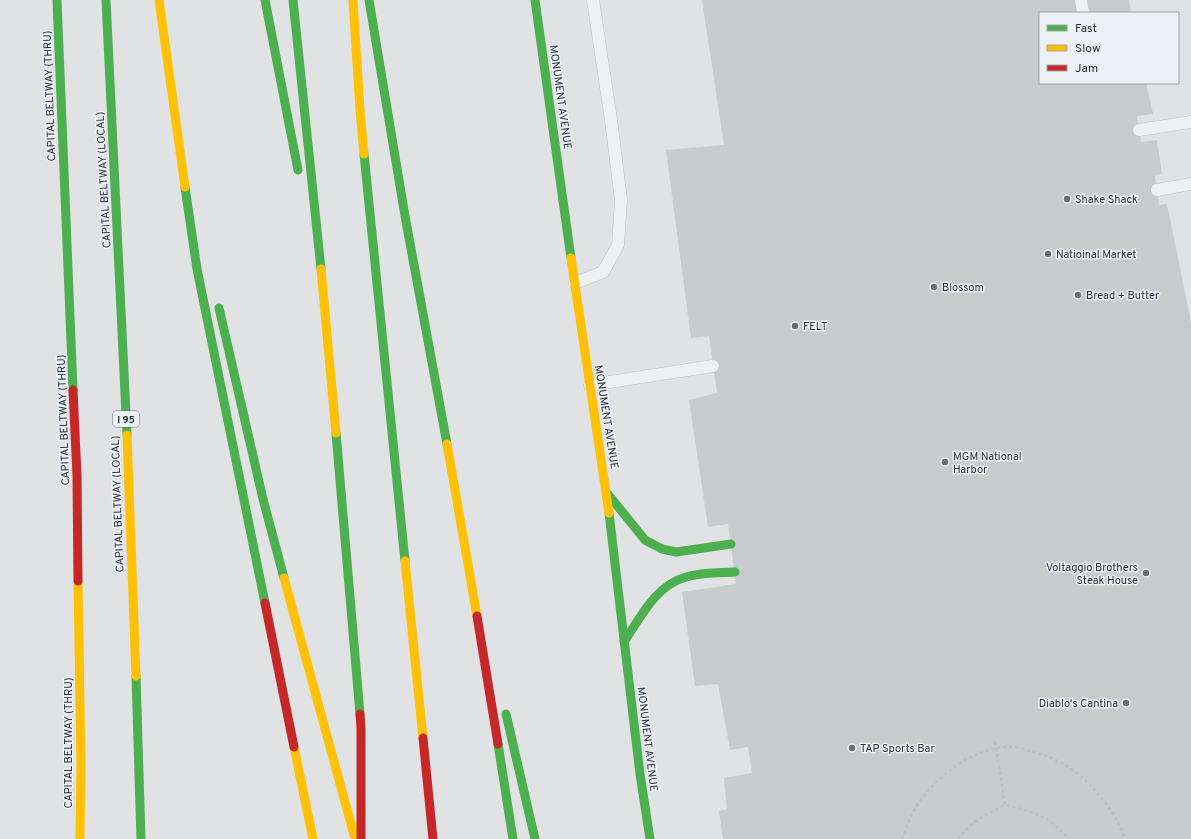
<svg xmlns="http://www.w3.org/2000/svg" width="1191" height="839" font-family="Overpass,sans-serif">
<rect width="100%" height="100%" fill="#e0e2e4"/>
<path fill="#c8cacc" d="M702,0h427l2,13h-91v70h106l7,31 -16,2 4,26 16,-2 5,34 -7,1 4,30 8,-1 24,118v517h-468l-4,-28 8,-2 -3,-31 28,-5 -4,-26 -18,3 -12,-66 -23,2 -13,-94 54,-8 -8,-60 -20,3 -19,-127 28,-7 -8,-57 -18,2 -25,-188 58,-5z"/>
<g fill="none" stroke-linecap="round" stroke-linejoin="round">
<g stroke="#bec0c2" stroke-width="13">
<g id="lane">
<path d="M1081,0l2,13"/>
<path d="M1139,130l52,-8"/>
<path d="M1157,190l34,-6"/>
<path d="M575,283l28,-11 15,-27 3,-45 -10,-80 -18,-120"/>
<path d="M590,385l123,-19"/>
</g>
</g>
<g stroke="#bec0c4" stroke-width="2.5" stroke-dasharray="3 3" stroke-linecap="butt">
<path d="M995,742l10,63"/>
<path d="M902,839c3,-7 5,-15 9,-23 17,-34 60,-70 100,-69 9,0 18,4 26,6 21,6 39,17 54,33 15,16 27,32 34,53"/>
<path d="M958,839c14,-17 27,-25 47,-34 29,7 44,11 64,34"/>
</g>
<use href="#lane" stroke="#eff0f1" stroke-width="12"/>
<g stroke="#4caf50" stroke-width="9">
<path d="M57,0l16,390"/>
<path d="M106,0l21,435"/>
<path d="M265,0l33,170"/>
<path d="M293,0l28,269"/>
<path d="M369,0l36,216 42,228"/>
<path d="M535,0l36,258"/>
<path d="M364,154l41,407"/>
<path d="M185,187l12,82 68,334"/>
<path d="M219,308l44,191 21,79"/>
<path d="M336,433l24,281"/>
<path d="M607,493l38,47 17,9 14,3 55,-8"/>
<path d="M609,513l31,261 10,65"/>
<path d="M624,642c16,-24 32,-57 62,-65 16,-5 33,-4 49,-5"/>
<path d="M136,676l5,163"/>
<path d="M506,714l29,125"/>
<path d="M498,744l15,95"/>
</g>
<g stroke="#ffc107" stroke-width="9">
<path d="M159,0l26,187"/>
<path d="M353,0l7,110 4,44"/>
<path d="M571,258l38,255"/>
<path d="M321,269l15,164"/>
<path d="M127,435l9,241"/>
<path d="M447,444l30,172"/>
<path d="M405,561l18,177"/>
<path d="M284,578l70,257"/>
<path d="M78,581l3,183 -1,75"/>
<path d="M294,747l19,92"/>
</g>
<g stroke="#c62828" stroke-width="9">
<path d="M73,390l4,85 1,106"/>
<path d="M265,603l29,144"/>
<path d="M477,616l21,128"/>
<path d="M360,714l1,14v111"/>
<path d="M423,738l10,101"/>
</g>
</g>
<g fill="#696e76" stroke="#edf0f4" stroke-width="1.5">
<circle cx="1067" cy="199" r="4"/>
<circle cx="1048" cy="254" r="4"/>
<circle cx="934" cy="287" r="4"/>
<circle cx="1078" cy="295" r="4"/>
<circle cx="795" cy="326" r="4"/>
<circle cx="945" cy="462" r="4"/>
<circle cx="1146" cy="573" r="4"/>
<circle cx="1126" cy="703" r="4"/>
<circle cx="852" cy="748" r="4"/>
</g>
<g text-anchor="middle" stroke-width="3" stroke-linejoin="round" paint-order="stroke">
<rect fill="#edf0f4" stroke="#646972" stroke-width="1" x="113" y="411" width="26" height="16" rx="3"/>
<g font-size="10" font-weight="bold" fill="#292f3b">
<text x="126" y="423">I 95</text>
</g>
<g font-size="11" fill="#292f3b" stroke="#edf0f4">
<text transform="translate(49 96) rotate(-92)" y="4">CAPITAL BELTWAY (THRU)</text>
<text transform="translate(561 97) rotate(82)" y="4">MONUMENT AVENUE</text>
<text transform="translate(103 180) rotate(-93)" y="4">CAPITAL BELTWAY (LOCAL)</text>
<text transform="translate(607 417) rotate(81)" y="4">MONUMENT AVENUE</text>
<text transform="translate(63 420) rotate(-92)" y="4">CAPITAL BELTWAY (THRU)</text>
<text transform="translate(117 504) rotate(-92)" y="4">CAPITAL BELTWAY (LOCAL)</text>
<text transform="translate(648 739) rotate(83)" y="4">MONUMENT AVENUE</text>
<text transform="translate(68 743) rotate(-90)" y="4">CAPITAL BELTWAY (THRU)</text>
</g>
<g font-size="11" fill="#292f3b" stroke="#edf0f4" text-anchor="start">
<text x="1075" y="203">Shake Shack</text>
<text x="1056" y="258">Natioinal Market</text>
<text x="942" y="291">Blossom</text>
<text x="1086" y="299">Bread + Butter</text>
<text x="803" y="330">FELT</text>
<text x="953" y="460">MGM National<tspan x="953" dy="13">Harbor</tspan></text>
<text x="1138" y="571" text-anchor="end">Voltaggio Brothers<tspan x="1138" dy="13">Steak House</tspan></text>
<text x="1118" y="707" text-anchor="end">Diablo's Cantina</text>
<text x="860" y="752">TAP Sports Bar</text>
</g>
</g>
<rect x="1039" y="12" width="140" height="72" fill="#edf0f4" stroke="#9fa3aa"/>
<rect x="1047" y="25" width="20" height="6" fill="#4caf50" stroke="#9fa3aa"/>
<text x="1075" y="32" font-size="12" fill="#292f3b">Fast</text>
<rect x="1047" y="45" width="20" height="6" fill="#ffc107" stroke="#9fa3aa"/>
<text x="1075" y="52" font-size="12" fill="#292f3b">Slow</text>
<rect x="1047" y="65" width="20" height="6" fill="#c62828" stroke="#9fa3aa"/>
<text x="1075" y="72" font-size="12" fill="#292f3b">Jam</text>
</svg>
